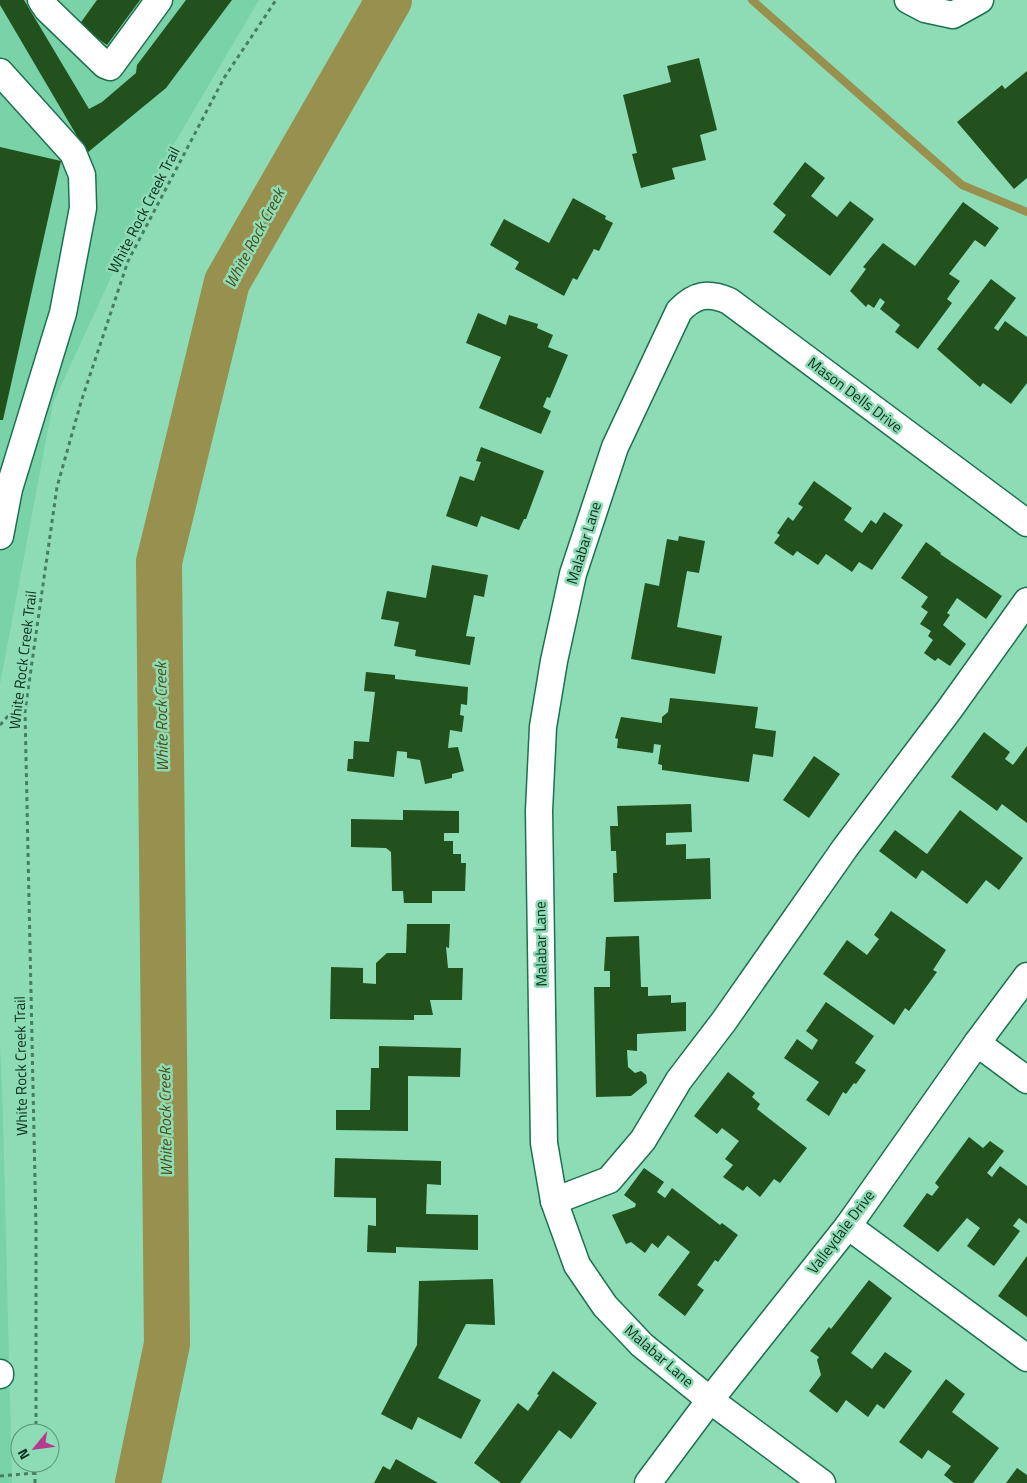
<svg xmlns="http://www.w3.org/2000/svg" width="1027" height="1483" font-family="'Titillium Web',sans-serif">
<rect width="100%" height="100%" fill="#8ddcb5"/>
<g fill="#79d2a8">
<path d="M0,0h259l-91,154 -115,249 -53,281z"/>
<path d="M0,1044l3,72 9,367h-12z"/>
</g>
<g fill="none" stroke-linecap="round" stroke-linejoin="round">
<path stroke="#98904e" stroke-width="8" d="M752,0l210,185 65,27"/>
<path stroke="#98904e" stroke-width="46" d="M138,1483l29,-139 -8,-782 68,-280 162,-282"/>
</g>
<g fill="#22511e">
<path d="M0,0h24l65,109 13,-7 34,-29 1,-8 49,-65h46l-66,88 -79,65 -87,-148z"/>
<path d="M97,0h43l-33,45 -28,-20z"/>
<path d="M699,58l18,72 -17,5 6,25 -34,8 3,11 -34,9 -9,-34 5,-1 -14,-58 48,-13 -4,-16z"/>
<path d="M1027,71v107l-13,11 -57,-67 45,-37 3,4z"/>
<path d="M0,147l61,14 -58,259h-3z"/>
<path d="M805,162l20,16 -14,18 26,21 13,-16 24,18 -44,57 -57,-44 13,-17 -13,-11z"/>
<path d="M573,198l33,18 -1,3 8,4 -14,28 -5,-2 -17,31 -4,-2 -9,18 -49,-27 4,-7 -29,-17 14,-26 45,24z"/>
<path d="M963,202l36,26 -14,19 -10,-7 -26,34 11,7 -13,18 5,4 -34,46 -23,-17 5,-7 -20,-16 5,-7 -5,-4 -6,10 -6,-4 -2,3 -16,-16 16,-22 -3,-2 20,-24 32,23z"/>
<path d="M991,279l25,19 -22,30 4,3 7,-10 22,16v46l-16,21 -28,-21 -3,4 -43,-38z"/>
<path d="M478,313l28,12 3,-10 29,9 -1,4 16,7 -5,12 20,8 -18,43 -3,-1 -4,10 8,4 -10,23 -62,-26 22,-51 -35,-14z"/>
<path d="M481,447l63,24 -18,48h-2l-5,11 -38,-14 -4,11 -31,-11 14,-40 14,5 7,-19 -5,-1z"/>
<path d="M814,481l38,27 -8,12 18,13 9,-13 5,4 8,-12 19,13 -31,45 -13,-8 -7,10 -26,-18 -8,11 -21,-14 -4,5 -19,-13 6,-8 -3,-2 11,-16 5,4 10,-14 -5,-3z"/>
<path d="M679,536l26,5 -6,32 -12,-2 -10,56 45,9 -7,38 -84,-15 14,-76 14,3 8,-47 11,2z"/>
<path d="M926,542l15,11 -1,1 62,42 -16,23 -29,-21 -10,15 3,2 -7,10 23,19 -16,22 -12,-8 -3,3 -11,-8 9,-13 -5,-4 3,-5 -11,-7 8,-12 -7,-5 7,-10 -27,-19z"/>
<path d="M432,565l56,10 -4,22 -10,-2 -8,41 9,1 -5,28 -55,-9 1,-6 -22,-4 5,-24 -18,-3 6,-28 39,7z"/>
<path d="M366,672l29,3v4l73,8 -1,18 -6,-1 -1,11 4,1 -2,16 -12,-2 -2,18 10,-1 6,24 -12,3v4l-27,6 -5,-24 -13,-2v-6l-10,-1 -3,26 -47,-6 1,-12h5l1,-18 15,1 6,-50 -11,-1z"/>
<path d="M670,698l88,9 -3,21 21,3 -3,26 -20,-3 -4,28 -87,-12v-5l-4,-1 3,-19 -7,-1 -1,9 -36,-5 1,-9 -3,-1 6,-21 41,6v-6l6,-5z"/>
<path d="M984,732l26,20 -5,7 8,6 14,-19v77l-25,-19 -5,7 -46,-34z"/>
<path d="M814,756l26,18 -31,44 -26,-18z"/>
<path d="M691,804l1,28 -26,1v12l20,-1v15l24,-1 1,41 -97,3 -1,-29h4l-1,-22h-5l-1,-25h8l-1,-20z"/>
<path d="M403,810l56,1v22h-15v8h9v13h8v9h5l-1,28h-33v12h-28l-1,-12h-11l-1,-39 -5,-4 -35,-1v-28l52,1z"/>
<path d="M960,810l63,48 -24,32 -13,-10 -19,24 -45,-34 -6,9 -37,-28 16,-21 32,24z"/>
<path d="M891,911l55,39 -13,20 4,2 -28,39 -4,-3 -11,17 -71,-51 24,-34 20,15 12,-16 -5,-4z"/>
<path d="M407,924h43l-1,24 -3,-1 2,21h15l-1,32h-32l3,15h-19v5l-84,-1 1,-52 32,1v15l13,1v-21l11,-10h19z"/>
<path d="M639,936l2,51h7v9l23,-1v8l15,-1v29l-49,3v17l-10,-1 1,17 7,6 6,-2 5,4 1,8 -16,13 -35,1 -2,-110h16v-16h-6l2,-34z"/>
<path d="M826,1002l48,34 -19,27 11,7 -10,14 -2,-1 -8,11 -3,-2 -14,24 -23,-16 13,-18 -35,-24 13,-19 15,11 6,-10 -12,-9z"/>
<path d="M379,1046l82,2 -1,29 -52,-1v55l-72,-1v-20h34l1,-42h8z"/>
<path d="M728,1072l27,21 -3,4 8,7 -3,5 50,39 -27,35 -6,-4 -14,18 -13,-11 -4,5 -20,-14 10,-12 -8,-6 14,-18 -17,-13 -5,6 -23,-18z"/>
<path d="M969,1137l14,11 7,-7 14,10 -17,22 5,4 8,-11 27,20v38l-8,-6 -6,8 7,5 -26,35 -27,-20 13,-18 -13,-10 -29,34 -35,-26 24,-33 5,3 7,-9 -4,-4z"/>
<path d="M335,1158l106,3v24l-14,-1 -1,30 52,1v35l-82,-3v6l-29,-1 1,-27 8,1v-28l-42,-1z"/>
<path d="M644,1168l20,14 -7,10 8,6 7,-10 48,37 2,-2 16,12 -20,27 -3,-2 -18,25 7,5 -19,26 -27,-21 32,-43 -22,-17 -10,13 -6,-5 -7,10 -14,-11 -5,2 -14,-29 23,-8 1,-3 -12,-9z"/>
<path d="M1027,1256v61l-29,-21z"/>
<path d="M493,1279l2,46 -29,-1 -28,54 43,22 -20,39 -43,-22 -6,13 -31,-16 36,-69 2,-64z"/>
<path d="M869,1280l23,18 -41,55 21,16 13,-17 27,19 -28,38 -7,-5 -9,13 -22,-17 -9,13 -28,-22 12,-16 -4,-15 2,-3 -9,-6 19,-24 2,2z"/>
<path d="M553,1371l44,32 -26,36 -12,-9 -39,53h-19l-27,-20 44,-60 10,8 11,-16 -2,-1z"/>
<path d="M946,1379l19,15 -13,18 47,36 -26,35h-19l-10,-8 7,-9 -23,-16 -6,9 -23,-17z"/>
<path d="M396,1459l42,24h-64l9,-17 7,4z"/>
<path d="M1017,1468l10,7v8h-21z"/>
</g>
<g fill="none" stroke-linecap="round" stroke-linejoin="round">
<g stroke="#1d7150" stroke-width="29">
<g id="minor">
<path d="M41,0l6,9 58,56 5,2 49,-67"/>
<path d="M908,0l17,9 28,6 27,-15"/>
<path d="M0,72l73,81 9,22 1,33 -20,105 -54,176 -9,47"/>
<path d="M977,1043l50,37"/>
<path d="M554,1201l55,-21 34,-40 36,-60 45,-59 121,-173 104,-138 78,-109"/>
<path d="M848,1226l179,132"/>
<path d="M0,1373v2"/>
<path d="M648,1483l62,-83 138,-174 129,-183 50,-67"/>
<path d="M822,1483l-112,-83 -68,-55 -37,-39 -28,-41 -23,-64 -10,-58 -5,-332 4,-84 11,-66 19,-87 42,-127 64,-136c16,-17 29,-19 50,-10l298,222"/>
</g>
</g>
<g stroke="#477d63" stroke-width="3" stroke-dasharray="4 4" stroke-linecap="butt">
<path d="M0,725l7,-8 18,-6"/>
<path d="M36,1433v-205l-11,-517 32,-224 24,-85 47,-141 96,-183 52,-78"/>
<path d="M0,1476l35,-3"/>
<path d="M35,1483v-20"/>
</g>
<use href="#minor" stroke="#fff" stroke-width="26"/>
</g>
<g text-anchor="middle" stroke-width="5" stroke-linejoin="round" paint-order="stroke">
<g font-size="15" fill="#0b2d1e" stroke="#8ddcb5">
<text transform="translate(144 210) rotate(-63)" y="5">White Rock Creek Trail</text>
<text transform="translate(855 395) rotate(37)" y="5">Mason Dells Drive</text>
<text transform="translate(584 543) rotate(-73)" y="5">Malabar Lane</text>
<text transform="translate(23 660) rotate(-83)" y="5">White Rock Creek Trail</text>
<text transform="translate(541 944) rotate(-91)" y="5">Malabar Lane</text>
<text transform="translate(21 1066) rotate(-91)" y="5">White Rock Creek Trail</text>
<text transform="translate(841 1232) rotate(-53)" y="5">Valleydale Drive</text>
<text transform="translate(659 1356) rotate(41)" y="5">Malabar Lane</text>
</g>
<g font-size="16" font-style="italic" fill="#514b18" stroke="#8ddcb5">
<text transform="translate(254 238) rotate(-62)" y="6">White Rock Creek</text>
<text transform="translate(161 717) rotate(-91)" y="6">White Rock Creek</text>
<text transform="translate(165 1122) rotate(-91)" y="6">White Rock Creek</text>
</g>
</g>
<g transform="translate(35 1448) rotate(241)"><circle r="24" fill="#8ddcb5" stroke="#599679"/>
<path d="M0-4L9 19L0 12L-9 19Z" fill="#b43b8f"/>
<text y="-8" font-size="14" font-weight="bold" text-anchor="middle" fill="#0b2d1e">N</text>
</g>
</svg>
